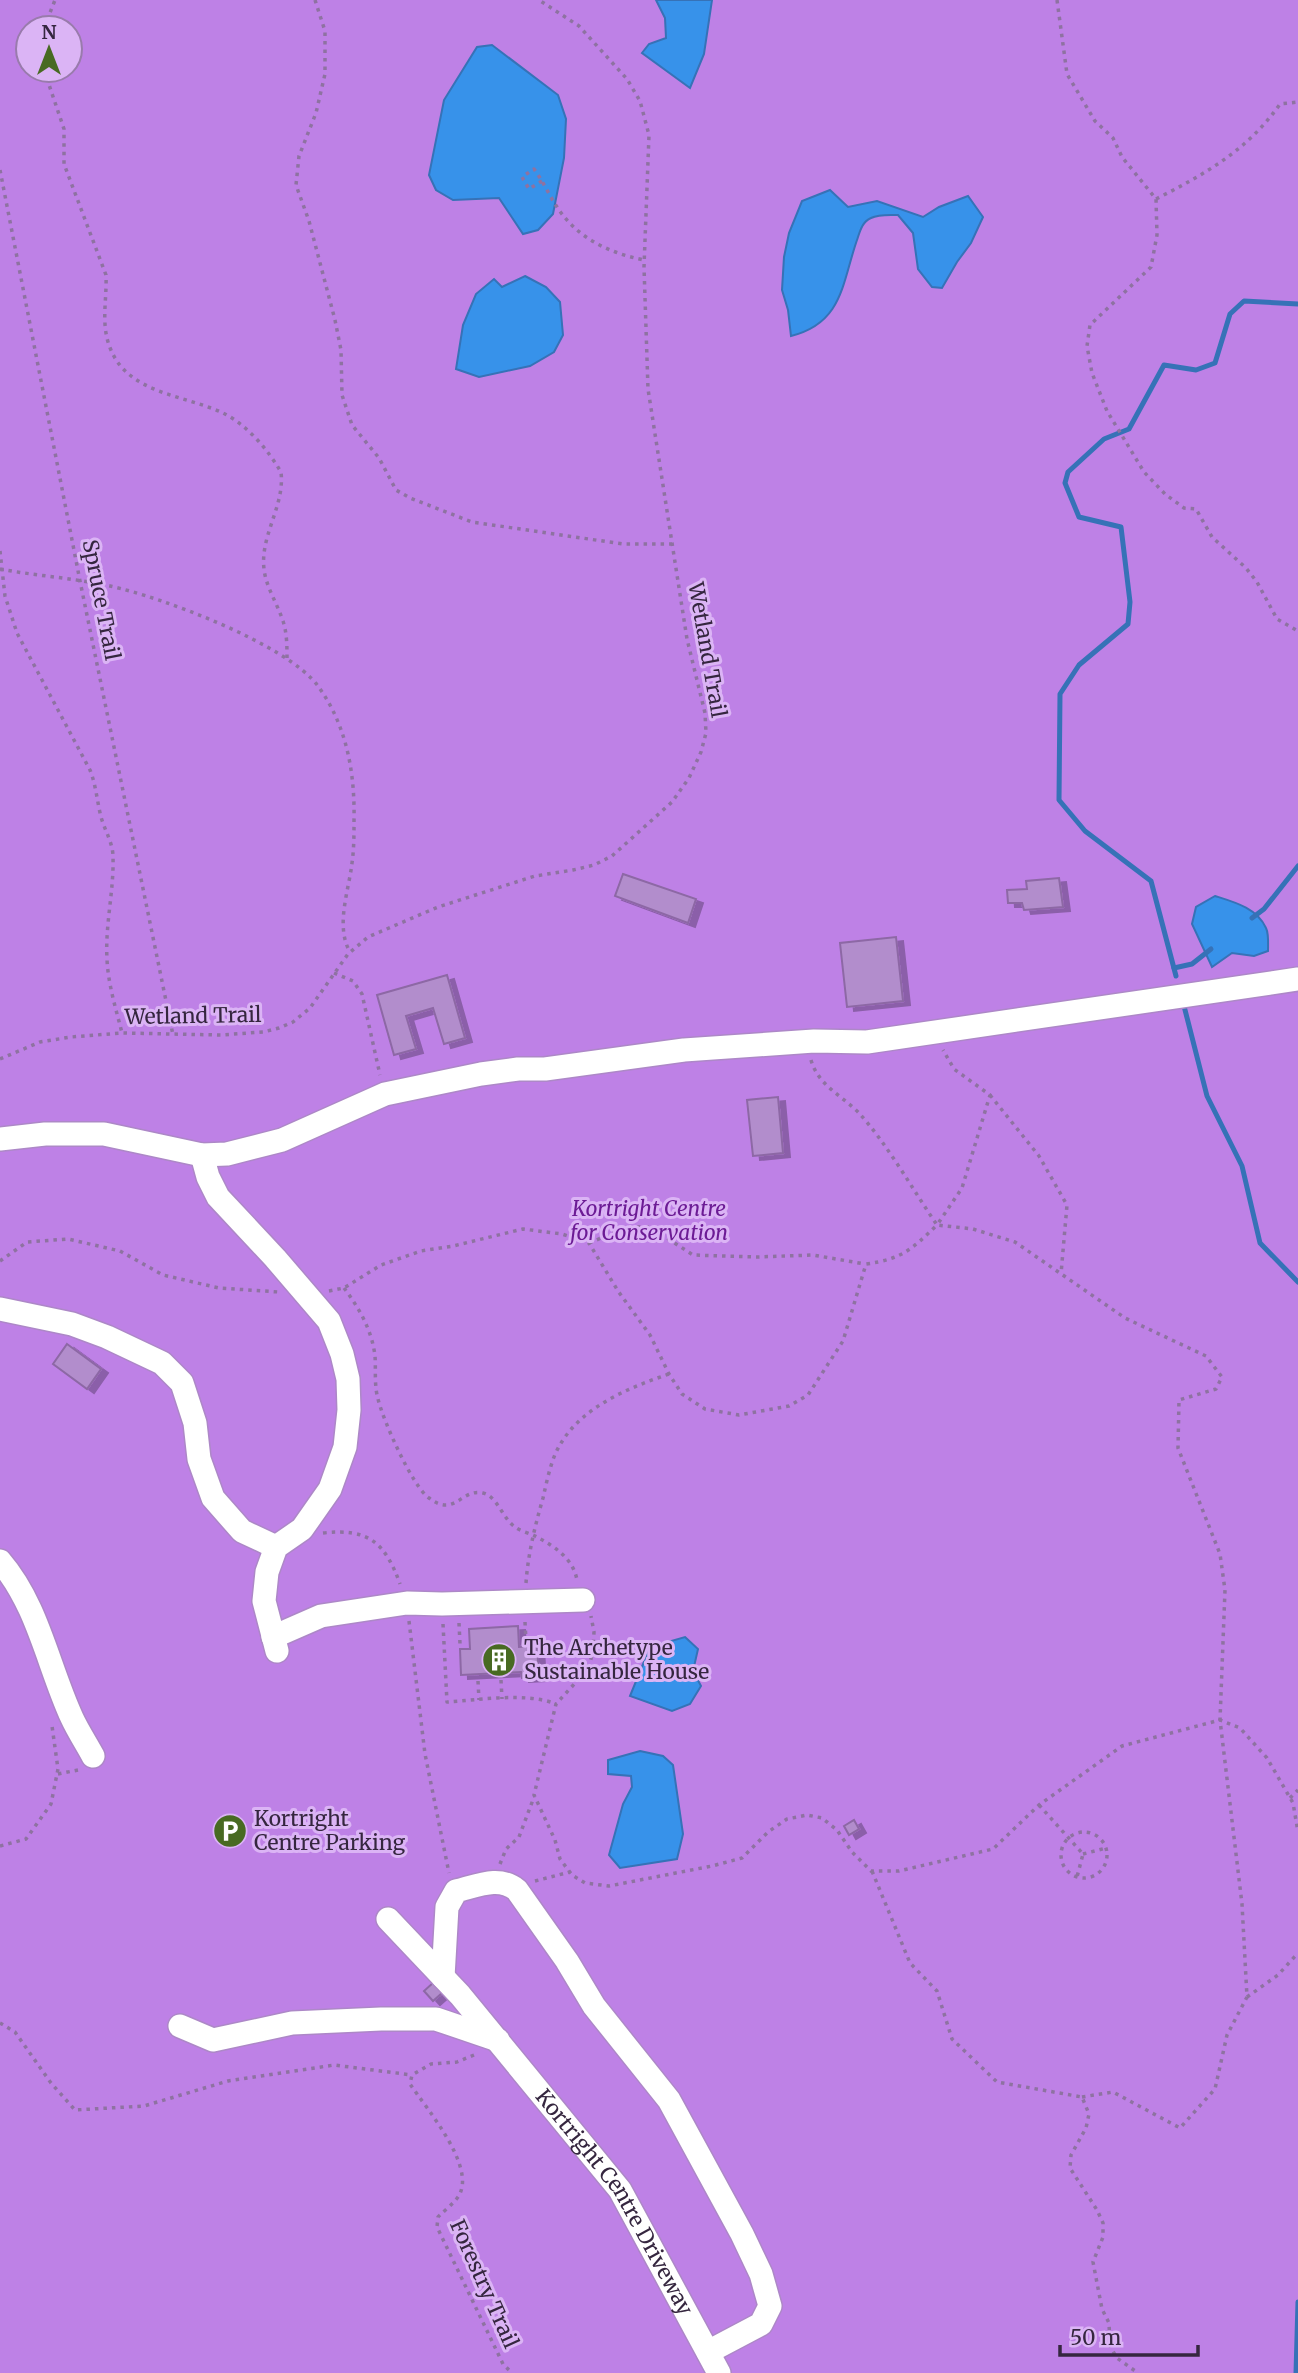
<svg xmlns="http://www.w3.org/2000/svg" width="1298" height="2373" font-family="Merriweather,serif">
<defs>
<filter id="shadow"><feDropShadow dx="7" dy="4" stdDeviation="0" flood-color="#0004"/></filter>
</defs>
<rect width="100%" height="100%" fill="#dbb4f5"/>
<path fill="#be81e6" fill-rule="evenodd" d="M0,0h1298v2373h-1298zM28,28h42v42h-42z"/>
<g fill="#3792ea" stroke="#3672b7" stroke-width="2">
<path d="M656,0h56l-8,54 -14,34 -48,-35 7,-9 17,-6 -1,-20z"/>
<path d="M492,45l66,50 8,24 -2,39 -11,56 -15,16 -15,4 -24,-36 -46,2 -17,-10 -7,-15 15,-75 33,-53z"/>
<path d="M830,190l18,17 29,-6 46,16 16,-10 29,-11 15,21 -12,26 -14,19 -15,26 -10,-1 -14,-18 -5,-36 -15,-18c-9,0 -19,-1 -27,3 -9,4 -11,13 -14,22 -15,43 -14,83 -66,96l-3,-26 -6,-20 2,-33 5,-24 13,-32z"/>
<path d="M525,276l21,11 14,15 3,33 -9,17 -24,14 -51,11 -23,-8 7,-44 13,-31 18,-15 8,8z"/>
<path d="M1215,896c19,6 42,12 51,32 3,6 2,16 2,23l-14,5 -22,-3 -20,14 -20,-43 4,-17z"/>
<path d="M685,1637l13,12 -5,22 8,15 -11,18 -18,7 -42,-15 20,-49z"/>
<path d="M640,1751l23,5 10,9 10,69 -6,25 -57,9 -11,-13 14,-51 9,-17 -1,-11 -23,-2v-14z"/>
</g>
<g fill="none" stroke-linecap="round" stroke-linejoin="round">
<g stroke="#3672b7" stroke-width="5">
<path d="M1252,918l12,-9 34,-43"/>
<path d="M1174,968l18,-4 19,-15"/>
<path d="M1176,976l-25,-95 -66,-50 -26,-31 1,-106 19,-29 49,-41 2,-22 -9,-75 -42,-10 -14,-34 3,-11 36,-33 25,-10 35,-64 32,5 19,-7 15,-49 14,-13 54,3"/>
<path d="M1183,1002l24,94 35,70 18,77 38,39"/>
<path d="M1296,2373l2,-71"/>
</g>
</g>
<g fill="#b28dcc" stroke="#8d68a5" stroke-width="2" filter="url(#shadow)">
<path d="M623,874l73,25 -8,24 -73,-27z"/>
<path d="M1059,878l4,29 -39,3 -2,-7h-14l-1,-13 20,-1 -1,-8z"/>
<path d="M896,937l7,64 -56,6 -7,-64z"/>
<path d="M447,975l18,63 -21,6 -11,-36 -27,8 10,33 -22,6 -17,-60z"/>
<path d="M778,1097l5,56 -30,3 -6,-56z"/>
<path d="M67,1344l34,25 -14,20 -34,-25z"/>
<path d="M518,1626l1,21 18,-1 2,31 -17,1 -1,-6 -60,3 -1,-26h10l-1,-20z"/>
<path d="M854,1820l5,9 -10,6 -5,-9z"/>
<path d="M434,1982l8,11 -9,8 -9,-10z"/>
</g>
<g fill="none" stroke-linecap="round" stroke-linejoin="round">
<g stroke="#ad88c7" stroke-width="26">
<g id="minor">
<path d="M0,1139l45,-5h59l98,21 25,-1 55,-14 103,-46 96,-20 37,-5h27l139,-19 130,-9 53,1 431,-63"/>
<path d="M202,1155l6,22 10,20 57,61 54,63 13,33 6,25 1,31 -4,37 -15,42 -28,40 -26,18 -9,25 -3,29 13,50"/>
<path d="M0,1309l72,15 35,13 55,26 20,20 13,40 4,36 14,39 29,33 34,16"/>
<path d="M0,1561c38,44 48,105 72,157 6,13 14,25 21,38"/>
<path d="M273,1637l48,-21 86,-13 35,1 141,-4"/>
<path id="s1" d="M388,1919l72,76 160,195 99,183"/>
<path d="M443,1977l4,-70 9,-16c21,-5 43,-16 61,-1l50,71 27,45 75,94 73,134 19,40 9,32 -9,18 -53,28"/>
<path d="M180,2026l33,14 79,-17 89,-4h55l62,21"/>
</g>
</g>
<g stroke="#8e72a1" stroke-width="3.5" stroke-dasharray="3.5 5" stroke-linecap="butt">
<path d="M315,0l10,31v43l-9,39 -17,43 -3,29 13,36 26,99 6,30 1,45 10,30 27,33 17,32 14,8 62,24 151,22h49"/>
<path d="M1057,0l10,74 28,47 18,17 9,19 34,42 1,36 -6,32 -61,58 -3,21 5,27 15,38 37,61 21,22 19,14 12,1 16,28 34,31 11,14 20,37 21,12"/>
<path d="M44,28l11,-28"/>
<path d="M44,70l20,59v35l42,111c1,24 -5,47 3,70 17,50 76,49 116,69 23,12 43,36 56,58 4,34 -21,63 -17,97 2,18 13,34 19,52 4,12 4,25 4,38"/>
<path d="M0,170l80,411 93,454"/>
<path d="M542,181l-13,8 -7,-12 12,-8c9,12 15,26 23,38 20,31 52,46 87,53"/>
<path d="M1156,199c49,-25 92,-49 124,-95l18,-2"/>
<path d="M0,551l5,45 12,37 73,137c6,15 7,31 11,47 4,14 12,26 12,40 1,34 -8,68 -6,102 1,25 9,50 15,74"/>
<path d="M0,569c37,7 74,9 110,17 51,11 177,58 208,100 29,40 37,87 36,135 0,14 0,28 -2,42 -3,27 -17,63 -2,89"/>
<path d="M334,973l19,8 9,13 18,81"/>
<path d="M0,1059l40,-17 31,-5 51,-4 99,2 42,-3 16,-4 14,-6 17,-14 38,-54 20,-17 70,-30 97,-31 38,-6 21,-5 18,-9 60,-54 17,-24 12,-26 5,-19 -1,-20 -18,-74 -39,-250 -4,-122 5,-132 -9,-34 -13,-22 -48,-53 -40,-26"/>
<path d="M811,1060c7,25 30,35 47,52 28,30 55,78 79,113l25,-37 28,-93 -36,-26 -11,-19"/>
<path d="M990,1095l49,61 28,49 -6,69"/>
<path d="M589,1243l39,-16h22l43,28 64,2 56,-2 52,9"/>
<path d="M0,1261l27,-19 41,-3 52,12 43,24 56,13 60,4"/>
<path d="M344,1288c15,20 28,42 31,68 1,13 -1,29 3,43 5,21 34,87 51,99 26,20 32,-10 54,-5 14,3 20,26 32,34 5,4 14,6 20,9 19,10 38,22 42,44"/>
<path d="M329,1291l15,-3 37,-23 40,-14 32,-5 70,-17 39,5 27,9 29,48 32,44 19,39 13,20 23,15 34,6 50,-9 19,-11 35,-54 23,-77c36,-5 45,-14 71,-39l36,4 42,13 110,76 81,38 16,21 -6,12 -37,11 -1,48 42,106 5,36 -5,130 -98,26 -83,59 -46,44 -94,22h-28l-19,-19 -15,-22 -15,-12 -15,-3 -20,4 -19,13 -26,26 -30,8 -103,20 -24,-3 -13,-8 -12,-16 -5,-19 -21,-45 22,-91 32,-35 5,-17 1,-20 -3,-16"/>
<path d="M323,1533c45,-5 62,9 77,51"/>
<path d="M526,1583c2,-29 9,-57 17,-85 3,-13 6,-28 11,-41 19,-47 71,-68 115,-83"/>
<path d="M409,1621l16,133 24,119"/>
<path d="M525,1622l1,19"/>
<path d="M459,1623l1,21"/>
<path d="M443,1624l4,78c32,-2 80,-10 109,2"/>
<path d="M501,1680l1,19"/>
<path d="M478,1681l1,19"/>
<path d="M58,1774l20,-4"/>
<path d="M1290,1798l8,-8"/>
<path d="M1039,1805l44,49 -6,23"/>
<circle cx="1084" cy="1855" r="23"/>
<path d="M0,1846l26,-7 25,-35 7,-35 -6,-43"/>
<path d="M1083,1854l23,-6"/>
<path d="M500,1864l6,-15 13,-12 15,-40"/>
<path d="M872,1871l38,92 27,28 15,48 45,43 85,15 7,17 -3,14 -15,27 -1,13 27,42 6,13v14l-10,25 9,47 7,14 1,23 7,12 21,15"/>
<path d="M535,1881l35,-9"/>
<path d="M1247,1997l31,-22 20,-22"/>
<path d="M0,2023l15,9 36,51 24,27 69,-4 84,-25 106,-16 78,10"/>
<path d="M474,2055l-17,7 -26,2 -19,11 -2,9c16,24 68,84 48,113 -5,7 -14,14 -20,20l-1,10 66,137 9,9"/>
<path d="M1082,2097l31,-5 67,36 35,-39 12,-54 20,-38 -5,-93 -22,-184 20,8 27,30 26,45 5,29"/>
</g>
<use href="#minor" stroke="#fff" stroke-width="23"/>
</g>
<defs>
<g id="building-disc" transform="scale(1.75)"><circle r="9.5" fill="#486a22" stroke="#dbb4f5"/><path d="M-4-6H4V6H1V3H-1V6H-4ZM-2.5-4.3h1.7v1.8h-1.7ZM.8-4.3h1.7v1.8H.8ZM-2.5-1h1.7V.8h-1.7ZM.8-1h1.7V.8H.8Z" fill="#fff"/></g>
<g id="parking-disc" transform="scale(1.75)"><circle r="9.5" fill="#486a22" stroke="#dbb4f5"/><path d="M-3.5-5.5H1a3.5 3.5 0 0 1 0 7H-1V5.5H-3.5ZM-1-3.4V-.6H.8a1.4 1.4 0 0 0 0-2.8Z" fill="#fff"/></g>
</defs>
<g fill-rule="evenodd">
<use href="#building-disc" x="499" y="1660"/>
<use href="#parking-disc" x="230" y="1831"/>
</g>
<g text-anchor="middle" stroke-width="6" stroke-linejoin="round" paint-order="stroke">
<g font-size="21" fill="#35263f" stroke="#dbb4f5">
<text transform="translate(101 600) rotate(79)" y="7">Spruce Trail</text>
<text transform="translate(707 650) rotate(80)" y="7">Wetland Trail</text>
<text transform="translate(193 1016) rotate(-1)" y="7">Wetland Trail</text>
<text dy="7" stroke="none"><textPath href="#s1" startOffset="364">Kortright Centre Driveway</textPath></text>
<text transform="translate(484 2284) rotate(66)" y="7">Forestry Trail</text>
</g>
<g font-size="21" font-style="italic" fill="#6c1b95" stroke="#dbb4f5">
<text x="649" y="1216">Kortright Centre<tspan x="649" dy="24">for Conservation</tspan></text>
</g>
<g font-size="21" fill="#35263f" stroke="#dbb4f5" text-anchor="start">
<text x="524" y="1655">The Archetype<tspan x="524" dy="24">Sustainable House</tspan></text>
<text x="254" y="1826">Kortright<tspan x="254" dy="24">Centre Parking</tspan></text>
</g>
</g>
<g transform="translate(49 49)"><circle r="33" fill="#dbb4f5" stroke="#997bac" stroke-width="2"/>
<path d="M0-5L12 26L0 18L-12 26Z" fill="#486a22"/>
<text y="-10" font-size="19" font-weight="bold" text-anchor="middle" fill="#35263f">N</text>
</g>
<path d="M1060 2345v10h138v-10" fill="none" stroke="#35263f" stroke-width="3.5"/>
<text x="1070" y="2345" font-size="21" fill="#35263f" stroke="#dbb4f5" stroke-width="5" paint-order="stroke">50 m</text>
</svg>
